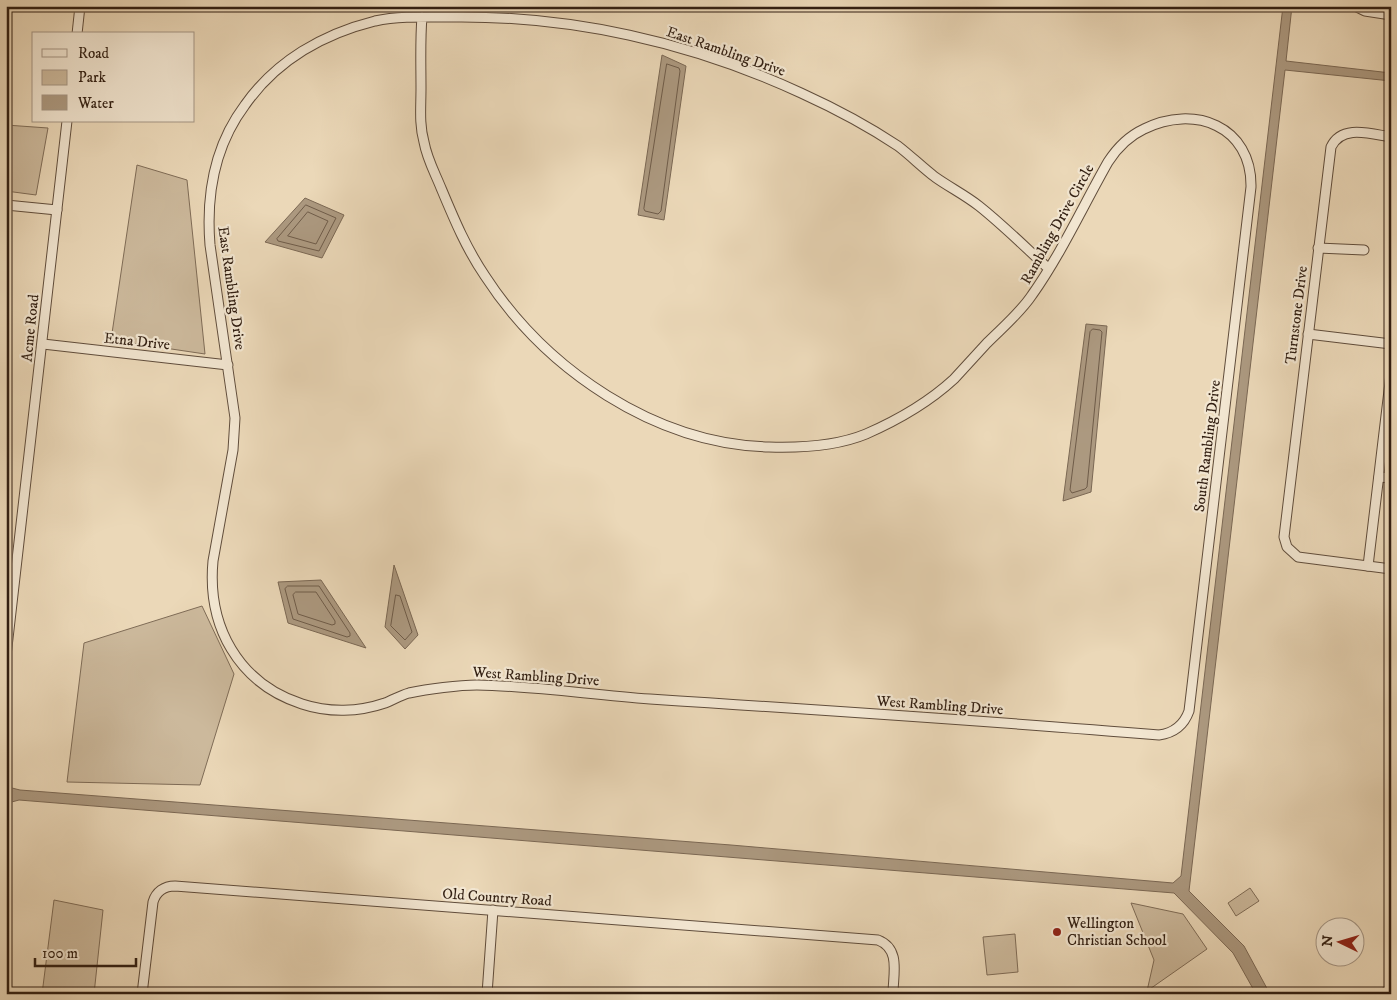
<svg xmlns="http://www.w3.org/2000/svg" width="1397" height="1000" font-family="'IM FELL DW Pica',serif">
<rect width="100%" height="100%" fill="#ebd8b8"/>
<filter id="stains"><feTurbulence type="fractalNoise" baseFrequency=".004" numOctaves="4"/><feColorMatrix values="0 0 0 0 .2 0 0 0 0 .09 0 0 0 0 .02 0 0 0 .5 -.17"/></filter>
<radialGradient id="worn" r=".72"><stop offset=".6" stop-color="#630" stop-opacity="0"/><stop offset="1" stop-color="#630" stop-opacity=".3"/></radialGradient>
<g fill="#ccb99c" stroke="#7f6c57">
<path d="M6,125l42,3 -12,67 -30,-4z"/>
<path d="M137,165l50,15 18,174 -94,-14z"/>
<path d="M202,606l32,68 -34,111 -133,-3 17,-139z"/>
<path d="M1250,888l9,13 -23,15 -8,-13z"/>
<path d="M54,900l49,10 -9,84h-52z"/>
<path d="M1131,903l52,11 24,35 -60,42 7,-31z"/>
<path d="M1015,934l3,38 -31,3 -4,-38z"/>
</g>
<g fill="#ac9980" stroke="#7b6854">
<path d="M1283,6h9l-6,55 105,12v8l-106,-11 -96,821 55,55 26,48h-14l-23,-41 -59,-60 -1155,-93 -11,3v-16l12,3 711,55 442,38 8,-7z"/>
<path d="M662,55l24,11 -22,154 -26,-5z"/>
<path d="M305,198l39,17 -22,43 -57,-16z"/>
<path d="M1086,324l21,2 -16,166 -28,9z"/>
<path d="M394,565l24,70 -13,14 -20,-22z"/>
<path d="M321,580l45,68 -78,-25 -10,-41z"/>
</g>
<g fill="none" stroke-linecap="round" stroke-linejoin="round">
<g stroke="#6f5c49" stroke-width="1">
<path d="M667,64l12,4 1,3 -19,140 -3,3 -13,-3 -1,-2z"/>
<path d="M306,205l30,13 -17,33 -41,-10 -1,-2z"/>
<path d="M308,212l20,9 -12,23 -28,-8z"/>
<path d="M1093,329l7,1 2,2 -15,155 -2,2 -13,4 -2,-3 20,-158z"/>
<path d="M288,586h31l31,47v3l-3,1 -54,-18 -8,-30z"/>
<path d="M296,592h20l19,29v3l-3,1 -34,-11 -5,-19z"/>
<path d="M396,595l4,1 12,36 -7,8 -14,-14z"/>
</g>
<g stroke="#604d3c" stroke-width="11">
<g id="minor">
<path d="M1355,6l10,5 26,4"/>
<path d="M422,17c-2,24 -1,47 -1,71 0,19 -2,36 3,54 3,17 11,31 17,46 13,31 25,60 44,88 61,94 170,168 284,171 32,1 68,-1 97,-13 32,-14 63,-32 88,-55 11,-12 22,-24 33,-36 16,-16 33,-30 45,-48 29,-41 51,-89 76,-133 9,-14 21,-26 36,-33 50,-25 108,-3 107,58l-62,524c-5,14 -15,22 -30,24 -169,-14 -339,-25 -509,-36 -58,-4 -115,-13 -173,-14 -18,0 -49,4 -68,8 -8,2 -16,7 -24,10 -26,9 -56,10 -83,1 -64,-21 -95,-78 -89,-143l20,-111 2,-32 -25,-173c-4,-50 5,-100 35,-140 31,-44 78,-71 130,-84 24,-5 50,-4 74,-4 121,-2 242,25 352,76 33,15 67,33 97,53 13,10 24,21 37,31 14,10 30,18 44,29 24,19 47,42 70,63"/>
<path d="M77,34l3,-28"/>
<path d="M1391,137c-20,-3 -49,-13 -60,10l-47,390 3,10 11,10 93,12"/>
<path d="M6,205l51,5"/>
<path d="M1318,248l46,2"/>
<path d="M1308,334l83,10"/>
<path d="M43,344l185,21"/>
<path d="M1379,477l12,1"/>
<path d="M1368,566l23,-192"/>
<path d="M6,656l61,-535"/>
<path d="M142,994l11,-92c3,-10 11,-16 22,-16l703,54c23,9 15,34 15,54"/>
<path d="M487,994l6,-84"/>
<path d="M1383,994l8,-5"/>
</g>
</g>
<use href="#minor" stroke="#f2e6d1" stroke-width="9"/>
</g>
<circle fill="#8f2418" stroke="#f2e6d1" stroke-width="2" cx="1057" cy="932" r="5"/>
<g text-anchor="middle" stroke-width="4.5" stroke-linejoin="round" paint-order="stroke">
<g font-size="15" fill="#321f12" stroke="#f2e6d1">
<text transform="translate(726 51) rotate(19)" y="5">East Rambling Drive</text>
<text transform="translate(1057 224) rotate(-61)" y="5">Rambling Drive Circle</text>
<text transform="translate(232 288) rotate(82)" y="5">East Rambling Drive</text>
<text transform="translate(1296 315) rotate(-83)" y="5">Turnstone Drive</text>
<text transform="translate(30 328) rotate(-84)" y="5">Acme Road</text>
<text transform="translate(137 341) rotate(6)" y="5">Etna Drive</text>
<text transform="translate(1207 446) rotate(-83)" y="5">South Rambling Drive</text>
<text transform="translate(536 676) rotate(4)" y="5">West Rambling Drive</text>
<text transform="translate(940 705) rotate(4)" y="5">West Rambling Drive</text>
<text transform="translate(497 897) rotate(4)" y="5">Old Country Road</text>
</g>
<g font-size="15" fill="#321f12" stroke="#f2e6d1" text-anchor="start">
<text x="1067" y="928">Wellington<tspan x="1067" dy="17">Christian School</tspan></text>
</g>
</g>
<rect width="1397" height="1000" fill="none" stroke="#ebd8b8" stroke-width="25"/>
<rect x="8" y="8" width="1382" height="985" fill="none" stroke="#321f12" stroke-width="2.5"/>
<rect x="12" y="12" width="1372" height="975" fill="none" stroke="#321f12"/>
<rect x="32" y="32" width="162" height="90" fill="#f2e6d1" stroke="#a59685"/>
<rect x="42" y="49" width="25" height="8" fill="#f2e6d1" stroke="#a59685"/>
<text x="78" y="58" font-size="15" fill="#321f12">Road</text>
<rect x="42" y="70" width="25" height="15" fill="#ccb99c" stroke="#a59685"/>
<text x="78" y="82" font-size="15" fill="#321f12">Park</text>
<rect x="42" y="95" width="25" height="15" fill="#ac9980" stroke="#a59685"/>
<text x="78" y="108" font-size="15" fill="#321f12">Water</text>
<g transform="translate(1340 942) rotate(275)"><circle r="24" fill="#f2e6d1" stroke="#a59685"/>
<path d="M0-4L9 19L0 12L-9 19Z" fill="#8f2418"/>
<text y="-8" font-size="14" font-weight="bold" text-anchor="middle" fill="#321f12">N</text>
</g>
<path d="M35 958v8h101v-8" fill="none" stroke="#321f12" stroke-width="2.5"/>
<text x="42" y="958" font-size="15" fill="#321f12" stroke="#f2e6d1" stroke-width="4" paint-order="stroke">100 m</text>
<rect width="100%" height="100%" filter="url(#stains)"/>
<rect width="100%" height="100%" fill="url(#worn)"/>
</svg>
